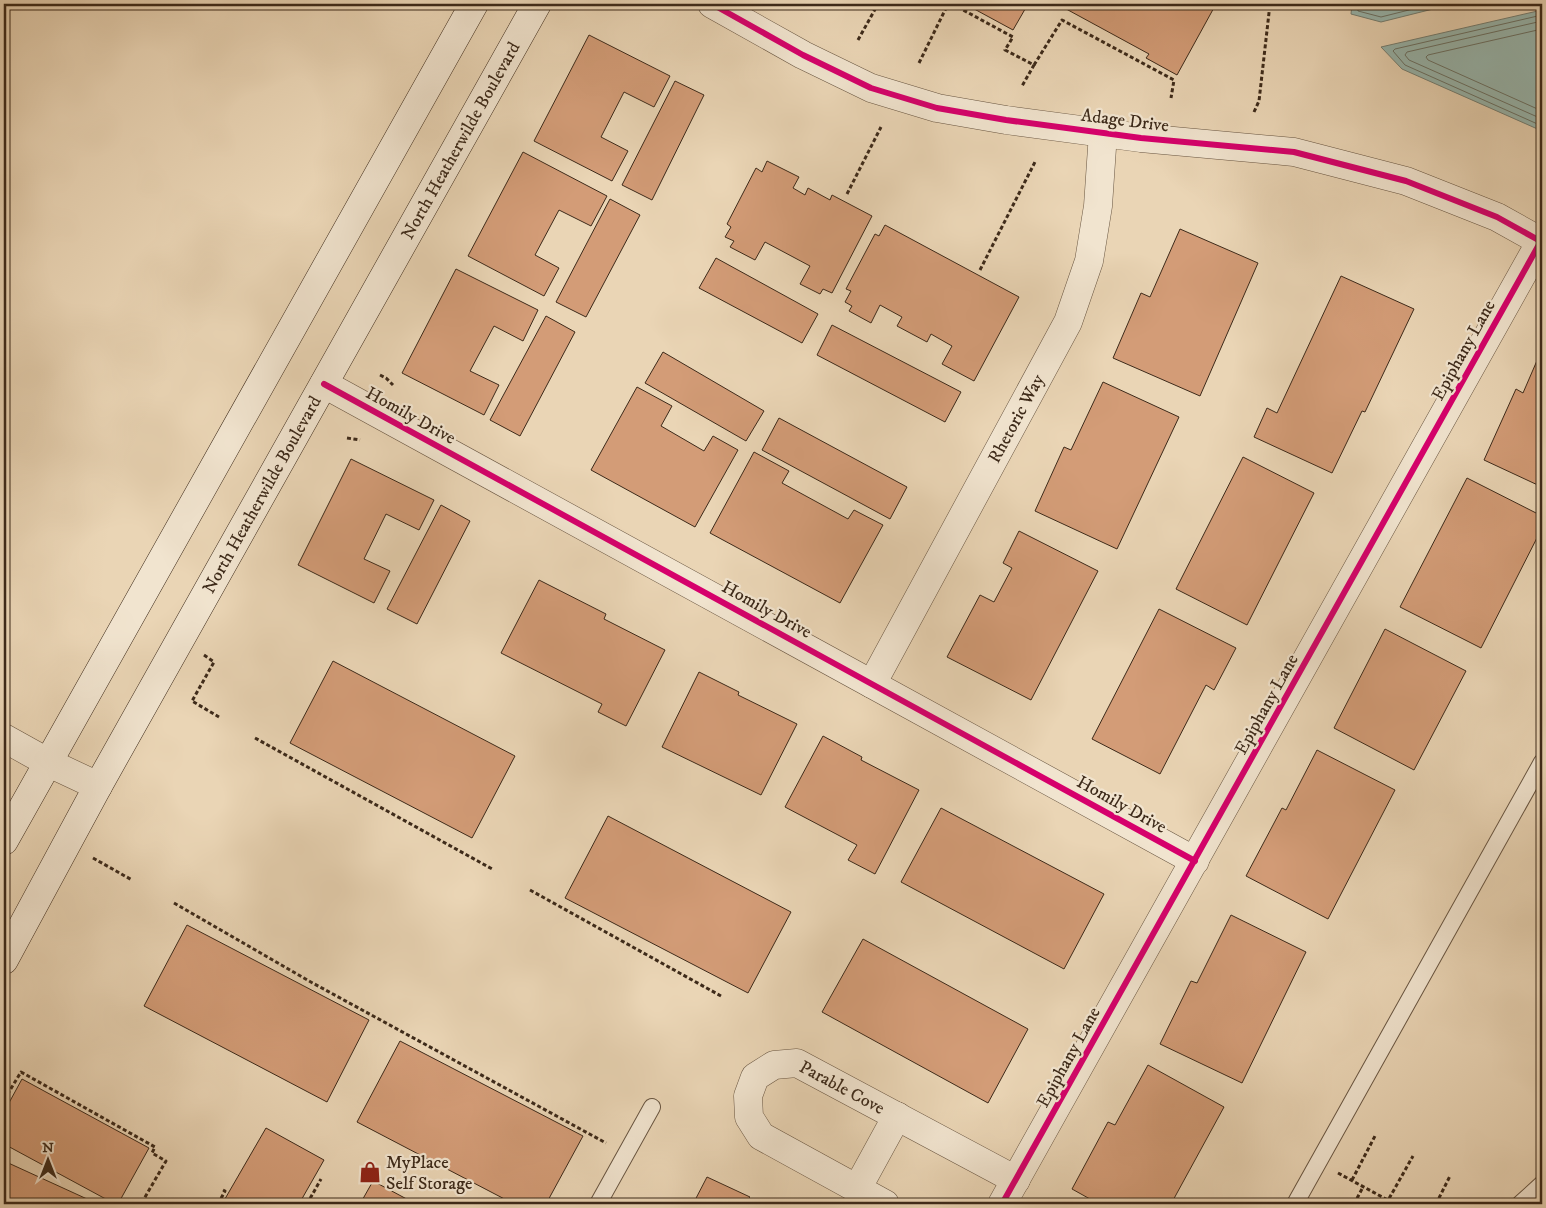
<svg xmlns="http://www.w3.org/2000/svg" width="1546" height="1208" font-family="'IM FELL DW Pica',serif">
<rect width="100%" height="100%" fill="#ead5b5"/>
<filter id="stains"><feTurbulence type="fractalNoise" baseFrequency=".004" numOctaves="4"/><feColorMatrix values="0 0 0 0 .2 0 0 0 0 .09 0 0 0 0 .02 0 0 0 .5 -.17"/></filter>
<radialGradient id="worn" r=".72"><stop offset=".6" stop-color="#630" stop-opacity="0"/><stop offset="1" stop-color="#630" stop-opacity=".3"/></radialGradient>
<g fill="#98b8b0" stroke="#747f74">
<path d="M1352,4h101l-72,18 -30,-8z"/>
<path d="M1542,10v121l-140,-62 -21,-22z"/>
</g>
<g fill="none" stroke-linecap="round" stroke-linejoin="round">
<g stroke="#6a7165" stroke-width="1">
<path d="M1357,4l1,7 23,6 52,-13"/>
<path d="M1542,15l-147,34 -2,2 12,14 137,61"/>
<path d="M1542,21l-135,31 -2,3 4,5 133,59"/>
<path d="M1542,29l-114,26 -2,2 2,3 114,51"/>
</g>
</g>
<g fill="#d39c77" stroke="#3d2a1a">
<path d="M965,4h63l-15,26z"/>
<path d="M1057,4h159l-39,71 -31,-17 3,-4z"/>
<path d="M589,35l81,41 -16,31 -30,-15 -23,45 27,14 -16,30 -78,-40z"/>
<path d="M675,81l29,14 -52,105 -30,-15z"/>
<path d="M523,152l84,44 -16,30 -32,-16 -24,45 24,13 -15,28 -76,-40z"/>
<path d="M767,161l32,16 -6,11 12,7 3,-7 22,12 2,-5 40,21 -40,77 -9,-4 -3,5 -20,-10 10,-18 -45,-24 -10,18 -25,-13 4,-6 -9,-4 6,-10 -4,-3 29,-56 6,4z"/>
<path d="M610,199l30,16 -54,102 -30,-15z"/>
<path d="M885,225l134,72 -45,84 -32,-17 10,-18 -21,-12 -4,8 -30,-16 5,-9 -22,-12 -9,18 -22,-12 3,-5 -7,-4 6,-11 -5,-2 29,-55 4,2z"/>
<path d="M1180,229l78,34 -58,133 -87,-38 28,-65 9,4z"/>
<path d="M716,258l102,56 -16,29 -103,-55z"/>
<path d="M456,269l82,41 -15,31 -29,-15 -24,45 29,14 -15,30 -82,-42z"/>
<path d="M1341,276l73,33 -49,103 -3,-1 -30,62 -78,-36 13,-29 10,5z"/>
<path d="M546,316l29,16 -55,104 -30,-16z"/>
<path d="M832,325l129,67 -16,30 -128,-67z"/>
<path d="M1542,349v138l-58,-27 32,-71 7,4z"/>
<path d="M663,352l101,59 -18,30 -101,-58z"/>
<path d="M1103,382l76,35 -62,132 -82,-38 29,-64 7,3z"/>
<path d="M637,387l35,19 -11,20 43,25 9,-15 25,14 -43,77 -104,-57z"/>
<path d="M779,418l128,69 -17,32 -128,-69z"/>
<path d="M754,452l35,19 -7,12 66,36 6,-9 29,15 -43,78 -130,-70z"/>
<path d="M1243,457l71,36 -67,132 -71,-36z"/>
<path d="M351,459l83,41 -15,30 -33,-16 -22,45 26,12 -16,32 -76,-38z"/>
<path d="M1467,478l75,38v12l-61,120 -81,-41z"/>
<path d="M441,505l29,16 -53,103 -30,-15z"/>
<path d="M1019,531l79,40 -67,129 -84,-43 33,-62 14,7 18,-34 -9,-5z"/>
<path d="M539,580l67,34 -2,5 61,31 -39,76 -28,-14 4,-8 -101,-51z"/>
<path d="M1159,609l77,39 -22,42 -8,-5 -46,89 -68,-35z"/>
<path d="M1385,629l81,42 -52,99 -80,-42z"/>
<path d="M333,661l182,95 -43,82 -182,-95z"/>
<path d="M699,672l40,20 -1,3 59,29 -36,71 -99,-48z"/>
<path d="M823,736l39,21 -1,3 58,30 -44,84 -27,-14 9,-15 -72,-38z"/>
<path d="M1317,750l78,40 -67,129 -82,-43 36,-68 4,2z"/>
<path d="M941,808l163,86 -40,75 -163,-87z"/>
<path d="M608,816l183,96 -43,81 -183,-95z"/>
<path d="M1231,915l75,37 -64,131 -82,-39 31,-63 6,2z"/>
<path d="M187,925l182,95 -42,82 -183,-96z"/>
<path d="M863,939l165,90 -40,74 -166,-91z"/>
<path d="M400,1041l183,95 -37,68h-32l-157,-82z"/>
<path d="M1148,1065l76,42 -53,97h-72l-27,-15 36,-67 7,3z"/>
<path d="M22,1079l127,69 -31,56h-3l-111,-60v-32z"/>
<path d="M266,1128l58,32 -25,44h-77z"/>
<path d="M4,1161l94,43h-94z"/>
<path d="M707,1177l43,20 -2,2 10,5h-65z"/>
<path d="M373,1181l43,23h-56z"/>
</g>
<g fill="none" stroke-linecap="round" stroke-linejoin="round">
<g stroke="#685541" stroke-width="18">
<g id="lane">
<path d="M598,1204l54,-97"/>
<path d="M1295,1204l247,-442"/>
<path d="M1520,1204l22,-20"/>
</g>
</g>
<g stroke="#685541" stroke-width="29">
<g id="street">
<path d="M712,4l91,51 68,33 66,20 69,12 135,18 153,14 112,29 91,36 45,25"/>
<path d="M324,384l871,477"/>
<path id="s1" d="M872,684l196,-362 21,-61 9,-55 5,-73"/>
<path d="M4,738l45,25 49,23"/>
<path d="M857,1189l40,-73"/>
<path id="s2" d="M885,1204l-124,-68 -12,-19 -1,-21 7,-19 19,-12 23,-2 219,117"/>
<path d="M1002,1204l539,-963"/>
</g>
</g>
<g stroke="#3d2a1a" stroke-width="29">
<g id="secondary">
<path d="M4,841l470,-837"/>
<path id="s3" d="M4,960l94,-174 439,-782"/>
</g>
</g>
<g stroke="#3d2a1a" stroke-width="3" stroke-dasharray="4 2.5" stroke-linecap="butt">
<path d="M952,4l61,33 -8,13 29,15 -12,21"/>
<path d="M858,40l20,-36"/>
<path d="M919,63l29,-59"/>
<path d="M1034,65l28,-45 112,60 -3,18"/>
<path d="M1254,112l5,-11 11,-97"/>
<path d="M847,194l34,-67"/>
<path d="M980,270l55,-108"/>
<path d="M380,375l6,3 7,7"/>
<path d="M347,438l13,2"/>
<path d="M204,655l10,7 -22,39 27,16"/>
<path d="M255,738l239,132"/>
<path d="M93,858l39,22"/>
<path d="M530,890l191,106"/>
<path d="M174,903l135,78 297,162"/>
<path d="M4,1100l17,-28 134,75 -3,6 14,8 -25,43"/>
<path d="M1338,1173l57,31"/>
<path d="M1352,1180l23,-44"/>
<path d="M218,1204l7,-13 -4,-2"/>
<path d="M307,1204l14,-25"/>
<path d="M1354,1204l9,-17"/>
<path d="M1386,1204l27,-48"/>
<path d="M1436,1204l14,-28"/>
</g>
<use href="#lane" stroke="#f1e4cf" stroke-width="16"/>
<use href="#street" stroke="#f1e4cf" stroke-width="28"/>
<use href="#secondary" stroke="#f1e4cf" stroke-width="28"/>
<g stroke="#f1e4cf" stroke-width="9">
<g id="cycleway">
<path d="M712,4l91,51 68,33 66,20 69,12 135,18 153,14 112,29 91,36 45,25"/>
<path d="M324,384l871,477"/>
<path d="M1002,1204l539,-963"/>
</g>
</g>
<use href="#cycleway" stroke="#d6006c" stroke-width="6"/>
</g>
<defs>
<g id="shop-bare" transform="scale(1.725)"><path d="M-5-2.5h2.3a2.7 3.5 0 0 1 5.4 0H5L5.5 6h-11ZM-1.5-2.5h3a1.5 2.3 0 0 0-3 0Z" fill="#8f2418" stroke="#f1e4cf" stroke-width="2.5" paint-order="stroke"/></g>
</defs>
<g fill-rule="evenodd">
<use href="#shop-bare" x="370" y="1172"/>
</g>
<g text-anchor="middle" stroke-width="4.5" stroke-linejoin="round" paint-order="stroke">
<g font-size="18" fill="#3d2a1a" stroke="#f1e4cf">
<text transform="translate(1125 120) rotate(7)" y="6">Adage Drive</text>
<text dy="6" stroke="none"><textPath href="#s3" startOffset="938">North Heatherwilde Boulevard</textPath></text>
<text transform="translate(1463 350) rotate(-61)" y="6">Epiphany Lane</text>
<text transform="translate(411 415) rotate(29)" y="6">Homily Drive</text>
<text dy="6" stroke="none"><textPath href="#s1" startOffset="302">Rhetoric Way</textPath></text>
<text dy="6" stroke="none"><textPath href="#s3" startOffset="532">North Heatherwilde Boulevard</textPath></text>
<text transform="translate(767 609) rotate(29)" y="6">Homily Drive</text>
<text transform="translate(1266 704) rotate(-61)" y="6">Epiphany Lane</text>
<text transform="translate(1122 804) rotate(29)" y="6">Homily Drive</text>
<text transform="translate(1068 1057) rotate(-61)" y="6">Epiphany Lane</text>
<text dy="6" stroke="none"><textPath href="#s2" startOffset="302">Parable Cove</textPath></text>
</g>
<g font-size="18" fill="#3d2a1a" stroke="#f1e4cf" text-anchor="start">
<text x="386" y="1168">MyPlace<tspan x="386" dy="21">Self Storage</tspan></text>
</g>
</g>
<rect width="1546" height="1208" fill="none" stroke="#ead5b5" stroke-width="20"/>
<rect x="5" y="5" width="1536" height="1198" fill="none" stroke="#3d2a1a" stroke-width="2.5"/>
<rect x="10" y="10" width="1526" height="1188" fill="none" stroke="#3d2a1a"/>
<g transform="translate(48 1160)" stroke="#f1e4cf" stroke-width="4" paint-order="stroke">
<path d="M0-4L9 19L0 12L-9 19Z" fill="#3d2a1a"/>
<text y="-8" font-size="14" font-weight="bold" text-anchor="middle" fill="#3d2a1a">N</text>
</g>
<rect width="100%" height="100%" filter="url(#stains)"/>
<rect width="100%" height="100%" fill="url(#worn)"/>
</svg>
